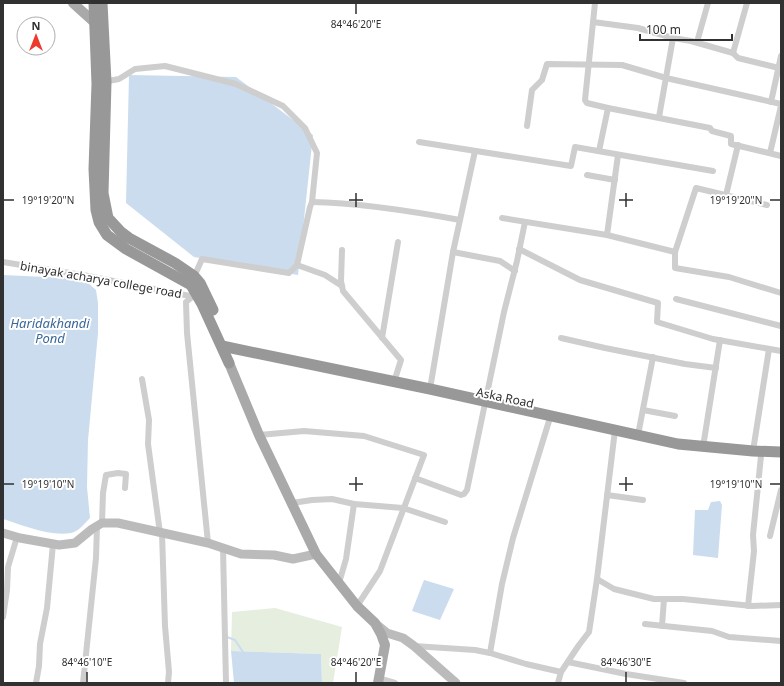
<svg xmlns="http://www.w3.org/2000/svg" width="784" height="686" font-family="'Noto Sans',sans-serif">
<rect width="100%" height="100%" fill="#fff"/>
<path fill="#e5eedf" d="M275,608l67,19 -9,56h-11l-1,-29 -90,-3 1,-39z"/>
<g fill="#cbdcef">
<path d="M129,75l107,2 77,58 -15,140 -104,-18 -68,-54z"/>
<path d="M3,275l64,3 21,5 8,7 2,13v30l-10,107 -1,47 3,31c-5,5 -12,14 -19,15 -20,4 -49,-8 -68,-14z"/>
<path d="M720,501l2,4 -4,53 -25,-3 2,-45h13l3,-8z"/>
<path d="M424,580l30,9 -14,31 -28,-9z"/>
<path d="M231,651l90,3 1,29h-88z"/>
</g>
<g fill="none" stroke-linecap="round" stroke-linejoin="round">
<path stroke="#cbdcef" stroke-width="2" d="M227,637l8,3 8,12"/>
<g stroke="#cecece" stroke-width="6">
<path d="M595,3l-10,97 2,3 21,5 102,20 2,3 19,5v8l50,12"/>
<path d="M593,22l45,6 35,10 18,3 42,12 5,5 41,10"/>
<path d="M697,42l11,-39"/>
<path d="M733,53l14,-50"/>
<path d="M103,82l16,-3 16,-10 30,-3 71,18 47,22 22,22 12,25 -5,49 -2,5 -13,58 -8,8 -87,-14 -8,18"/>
<path d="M771,102l10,-46"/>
<path d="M659,117l14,-79"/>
<path d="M527,126l5,-36 10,-10 5,-16 75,1 44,13 115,26"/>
<path d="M419,142l152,24 4,-19 138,24"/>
<path d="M599,151l9,-43"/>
<path d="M770,153l11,-47"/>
<path d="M587,175l28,5"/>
<path d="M726,195l12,-50"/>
<path d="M312,202c49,1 99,9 148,18"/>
<path d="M502,218l105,17 68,17v16l54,9 52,16"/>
<path d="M607,235l11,-80"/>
<path d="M519,249l61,31 78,23 -1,19 56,17 68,12"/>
<path d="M342,250l-1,31 2,10 58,69 -7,22"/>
<path d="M453,252l47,9 15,10"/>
<path d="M675,252l21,-64 71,17"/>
<path d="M3,262l85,14 107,21"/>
<path d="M297,265l28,10 17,11"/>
<path d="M196,294l-10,8 1,31 21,210"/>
<path d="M676,299l105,27"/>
<path d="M382,338l16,-96"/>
<path d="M561,338l44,10 80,16 31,4"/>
<path d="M142,379l7,41 -1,24 12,89"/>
<path d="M430,389l23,-137 22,-101"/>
<path d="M643,410l32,6"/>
<path d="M259,435l45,-4 60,5 60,19 -44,116 -23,35"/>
<path d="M638,435l15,-78"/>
<path d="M703,447l17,-107"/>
<path d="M753,451l16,-102"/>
<path d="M415,478l46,17 3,-1 3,-4 37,-178 13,-51 8,-39"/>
<path d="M607,495l36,5"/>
<path d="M292,503l20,-3 20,-1 22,5 49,4 42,14"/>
<path d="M102,523l1,-30 3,-18 12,-2 8,1 -1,14"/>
<path d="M162,533l3,93 4,46 -1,11"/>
<path d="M770,536l11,-46"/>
<path d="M223,548l3,135"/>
<path d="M597,579l17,10 40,10h29l69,7 29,-1"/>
<path d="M339,583l7,-24 8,-55"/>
<path d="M748,606l6,-55 -1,-16 8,-79"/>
<path d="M3,617l4,-27 1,-23 9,-30"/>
<path d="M645,624l67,7 17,6 52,4"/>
<path d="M662,626l2,-27"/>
<path d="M414,646l61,4 15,3 36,11 35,8"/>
<path d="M490,653l12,-69 11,-46 36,-117"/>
<path d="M568,662l58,12 58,9"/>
<path d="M378,678l17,5"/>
<path d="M36,683l3,-17 1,-22 7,-36 6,-64"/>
<path d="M83,683l13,-125 1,-32"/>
<path d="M558,683l3,-11 18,-27 10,-13 8,-53 18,-149"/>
</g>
<g stroke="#bbb" stroke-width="9">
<path d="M3,533l17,5 39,7 16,-2 17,-14 10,-6h16l90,20 33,11 33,1 19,4 23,-5"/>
<path d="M376,624l11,9 16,5 11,8 42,37"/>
</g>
<g stroke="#a9a9a9" stroke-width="10">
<path d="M73,3l21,19"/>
<path d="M229,363l30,72 57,119 41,52 18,17 6,11 4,11 -7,38"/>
</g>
<g stroke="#989898" stroke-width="11">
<path d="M94,3l3,81 -3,85 2,41 3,12 8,13 19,14 65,36 11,19 27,59"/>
<path d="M102,3l4,79 -3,111 5,25 13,14 8,6 46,25 19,13 6,7 13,27"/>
<path d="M222,346l208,43 248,55 75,7 28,1"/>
</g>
</g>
<path fill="none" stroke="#313131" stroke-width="1.5" d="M356,4v10M356,193v14M626,193v14M4,200h10M349,200h14M619,200h14M770,200h10M356,477v14M626,477v14M4,484h10M349,484h14M619,484h14M770,484h10M87,672v10M356,672v10M626,672v10"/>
<g text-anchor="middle" stroke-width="4" stroke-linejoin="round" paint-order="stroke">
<g font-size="12" fill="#313131" stroke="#fff">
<text transform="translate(101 280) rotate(10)" y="4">binayak acharya college road</text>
<text transform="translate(505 398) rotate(12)" y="4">Aska Road</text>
</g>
<g font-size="13" font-style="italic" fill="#3a6799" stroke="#fff">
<text x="50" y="328">Haridakhandi<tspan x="50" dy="15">Pond</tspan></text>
</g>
</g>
<g font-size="10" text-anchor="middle" fill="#313131" stroke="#fff" stroke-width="4" stroke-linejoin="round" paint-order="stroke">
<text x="356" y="28">84°46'20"E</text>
<text x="48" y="204">19°19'20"N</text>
<text x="736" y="204">19°19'20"N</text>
<text x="48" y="488">19°19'10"N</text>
<text x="736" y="488">19°19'10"N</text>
<text x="87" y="666">84°46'10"E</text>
<text x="356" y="666">84°46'20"E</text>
<text x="626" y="666">84°46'30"E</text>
</g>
<rect width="784" height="686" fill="none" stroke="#313131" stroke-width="8"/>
<g transform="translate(36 36)"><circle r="19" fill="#ffffff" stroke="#adadad"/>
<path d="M0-3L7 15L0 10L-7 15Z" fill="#ee392d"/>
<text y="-6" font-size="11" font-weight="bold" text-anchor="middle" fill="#313131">N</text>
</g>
<path d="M640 34v6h92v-6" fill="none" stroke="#313131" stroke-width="2"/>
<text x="646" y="34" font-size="12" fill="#313131" stroke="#ffffff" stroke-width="3" paint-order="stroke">100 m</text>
</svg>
